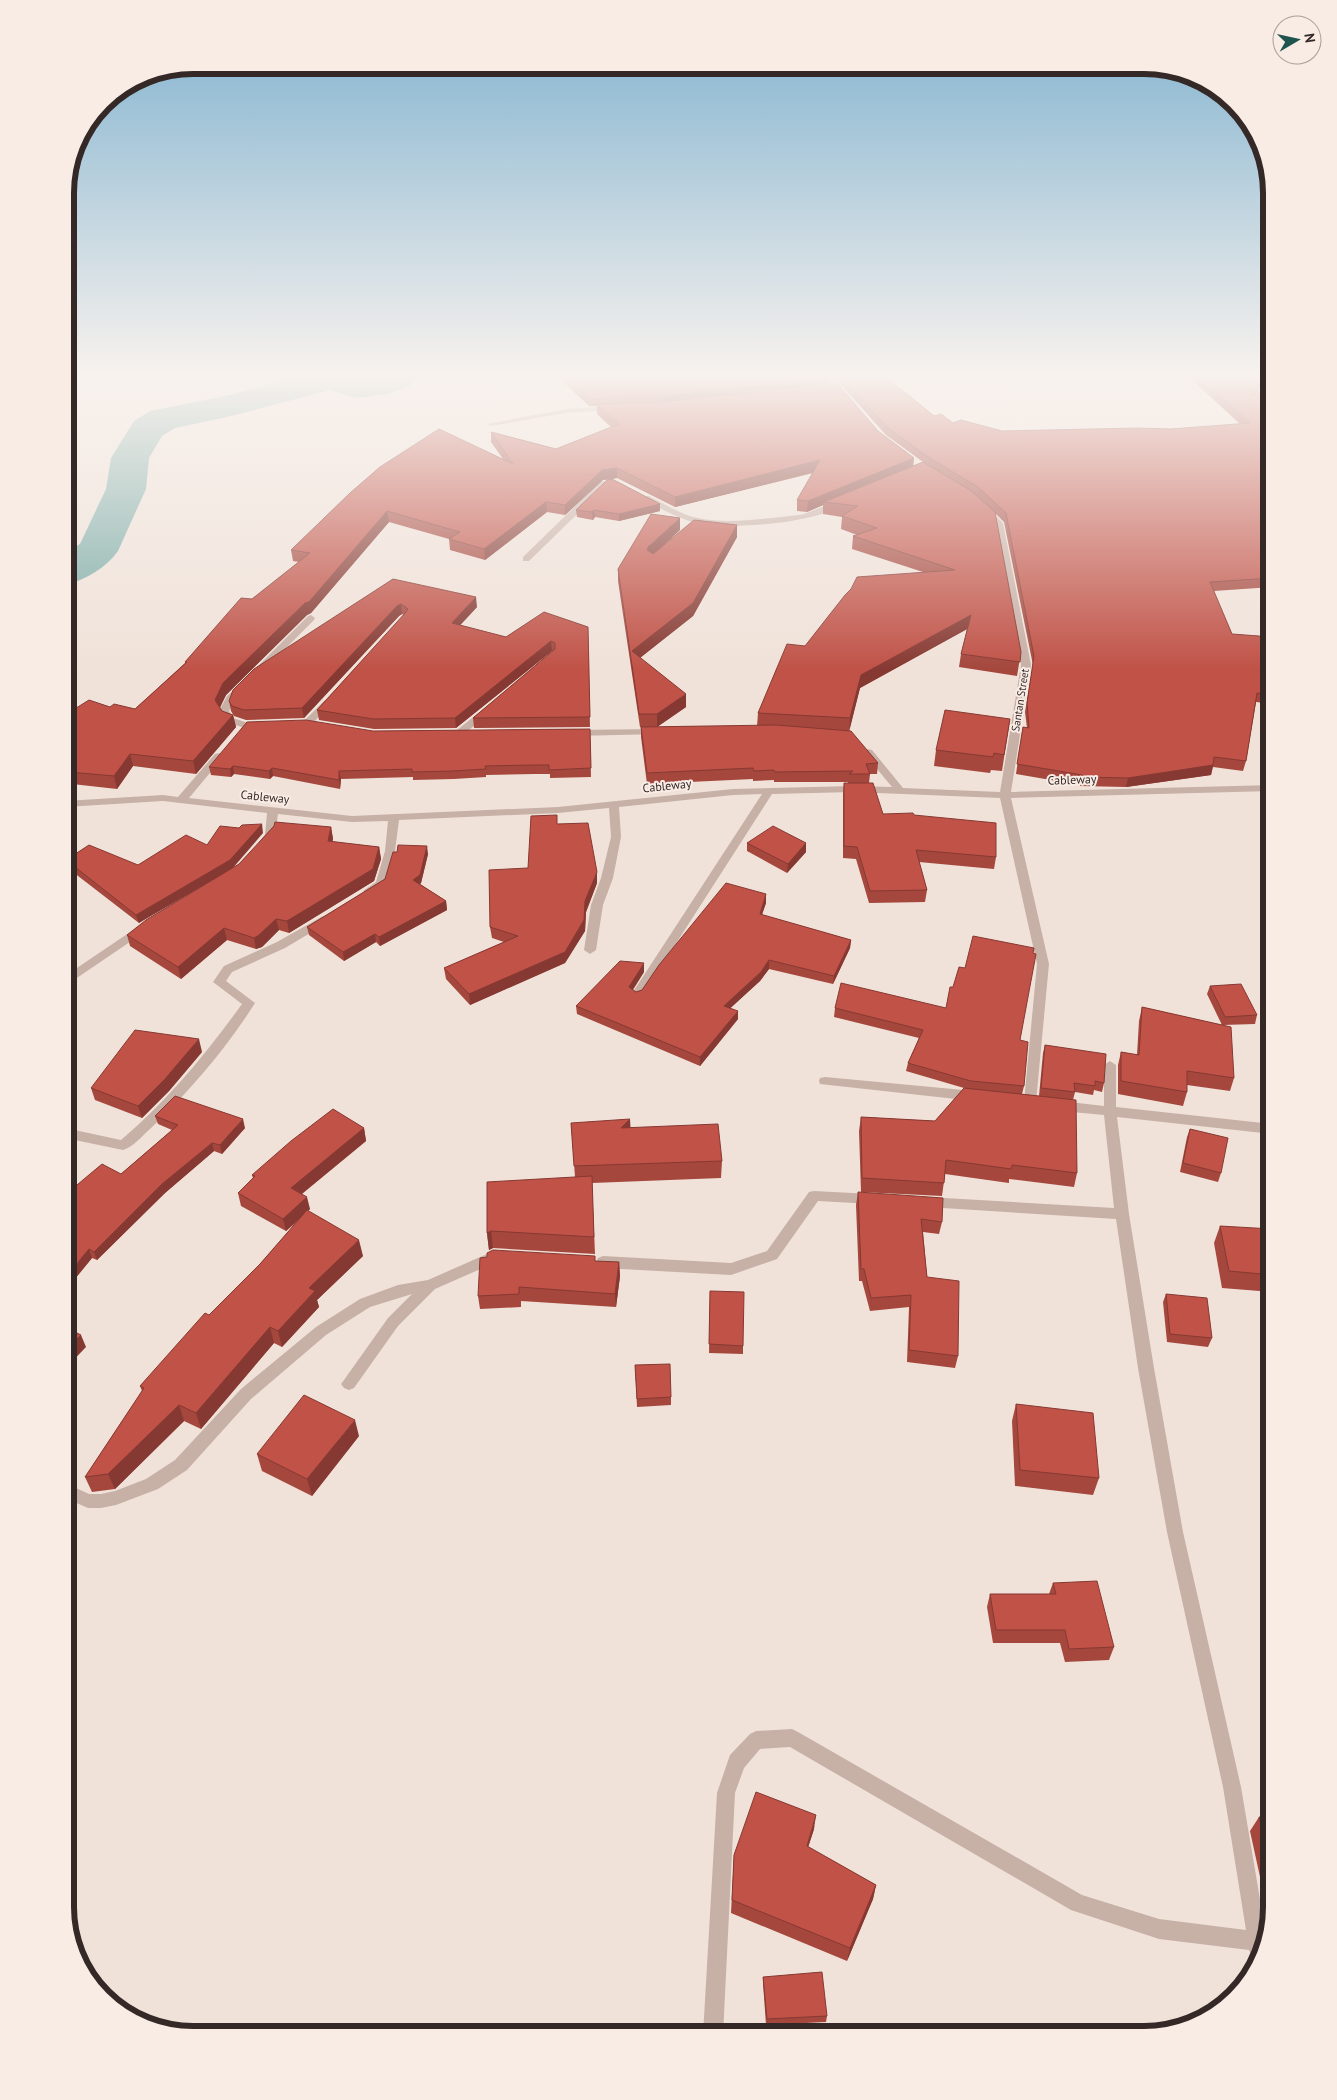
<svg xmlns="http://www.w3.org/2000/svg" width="1337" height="2100" font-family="'PT Sans',sans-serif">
<rect width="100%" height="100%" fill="#f0e2d9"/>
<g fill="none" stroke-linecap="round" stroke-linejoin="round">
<path fill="#7aaba6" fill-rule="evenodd" d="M302,376h113l-5,10 -22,8 -32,4 -26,-8 -103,27 -52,11 -13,8 -13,22 -3,31 -28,62c-12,17 -33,29 -53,34v-32l15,-9 26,-55 5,-31 23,-37 16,-10 75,-15z"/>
<g fill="#c7b0a6" fill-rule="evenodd">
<path d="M824,376h7l18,18v4h-6z"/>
<path d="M613,406l4,2 -1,2 -50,3 -75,13 -4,-2 79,-15z"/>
<path d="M613,480l10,4 -4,2 -6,-2 -7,2 -77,75h-6v-4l77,-75z"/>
<path d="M643,496h6c16,8 32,19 49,22 32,7 69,0 101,-3 11,-1 35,-17 43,-11 -24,20 -116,26 -146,19 -19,-5 -36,-15 -53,-23z"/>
<path d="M981,507h6l16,16 28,142 -20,127 261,-7v6l-261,7 38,166 -13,138 -1,3h-10l-1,-3 13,-138 -37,-166 -146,-6 -82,2 -131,204 -4,1 -6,-4 131,-201 -29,1 -114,12 2,30 -8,41 -10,27 -7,45 -6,4 -6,-4 7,-45 10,-27 10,-41 -2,-29 -51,5 -159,7 -4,31 -8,33 -18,10 -6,-3 13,-9 9,-31 3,-30 -36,1 -74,-8c-2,12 0,27 -14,31l-5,-3 6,-7 2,-22 -104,-12 -98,6v-6l98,-6 15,2 37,-43 4,-1 5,3 -35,42 163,18 206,-9 175,-18 121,-3 38,1 -29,-35 5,-3 4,1 31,38 97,4 21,-127 -26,-141 -14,-13z"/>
<path d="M311,615l4,3 -1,2 -55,55h-6v-4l55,-55z"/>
<path d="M241,684l5,3 -12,12 -5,12 4,7 15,5v4l-3,1 -19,-6 -7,-11 8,-15z"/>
<path d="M328,699l5,3 -22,23 -19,1v-4l13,-2 20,-20z"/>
<path d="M486,707l5,3 -2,2c-11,10 -31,34 -47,21l5,-3h10z"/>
<path d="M658,729l3,1v4l-88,2 -5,-3 5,-3z"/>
<path d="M323,916l4,1 2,3 -2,3 -42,25 -53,24 -6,9 29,22c-29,46 -66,89 -105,126 -8,7 -17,18 -27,21l-58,-12v-10l56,12c47,-40 85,-86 121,-136l-29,-22 11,-16 53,-24z"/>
<path d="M142,924l4,1 2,3 -2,3 -81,55v-10z"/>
<path d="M1110,1061l6,4v42l156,17v10l-155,-17 12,97 25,154 29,164 58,255 24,142 -9,30 -4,-2 -3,-7 -90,-11 -88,-29 -281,-163 -30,2 -16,19 -9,25 -12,242h-20l14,-242 13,-38 20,-21 6,-3 36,-2 6,3 284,163 77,24 87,11 -23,-143 -56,-255 -29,-164 -22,-149 -189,-12 -5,-1 -2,-4 2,-4 5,-1 187,11 -10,-93 -43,-4 -5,-2 -1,-3 1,-3 5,-2 43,5v-41z"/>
<path d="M825,1077l149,14 5,2 1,3 -1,3 -5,2 -154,-17 -1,-3 1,-3z"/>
<path d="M814,1191l58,3 5,1 2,4 -2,4 -5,1 -54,-3 -41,58 -46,16 -128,-7 -5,-2 -2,-4 2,-4 5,-2 128,7 36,-12 42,-59z"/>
<path d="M496,1250l5,2 2,4 -2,4 -66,29 -37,37 -44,62 -5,2 -5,-2 -3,-4 3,-4 44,-62 24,-24 -42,13 -44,28 -75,64 -64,71 -29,19 -42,16 -15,3h-13l-23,-10v-15l24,11h12l14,-3 31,-12 29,-19 66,-71 75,-62 44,-28 38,-14 30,-5z"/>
</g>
</g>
<g fill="#a5473d">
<path d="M560,376h268l2,2 -1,6 85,82 9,-4 -37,-27 -53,-59h52l49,40 19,7 49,8 169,-2 69,-5 -50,-46h-3l-3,-2h83l-11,17 16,-9v203l-58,4 18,43 40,3v67l-16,-2 -10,59 -3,10 -30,-4 -2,8 -85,12 -46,-1v-1l-64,-11 7,-47 4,1 -2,-16 8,-47 -29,-143 -9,-9 26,139 -4,24 -58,-9 2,-13 6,-25 -107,59 -11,43 29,32 -1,11h-7l-1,9 14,31 31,1 82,42 -2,12 -75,-7 8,28 -2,12 -56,1 -13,-44 -13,-1v-64l1,-11h4v-1h-74v-2l-21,1v-2l-106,5 -6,-47v-10h-1l-22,-146v-12l62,-39 -19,18 76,-11 -44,79 -53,42 46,49 -29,20 100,-1 1,-13 47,-67 118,-74 -71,-23 1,-13 4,-1 -16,-6 1,-12 -19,-3v-9l-16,7 -10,-1v-11l16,-27 -138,34 -58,-29 -5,1 48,25v7l-41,10 -24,-4 -2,3 -16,-3 -1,-7 35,-31 -8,1 -38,35 -18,-3 -62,48 -35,-10 -1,-11 -60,-17 -78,91 -4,2 -81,80 -6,13 2,3 11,4 3,12 -40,47 -63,-8 -16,23 -45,-5 -5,5 -2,-1v-73l45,-8 25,2 50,-46v-1l67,-63 47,-37 -6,-1 -2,-11 212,-91 -12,-17v-10l65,17 55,-22 -14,-13v-8h-8l-29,-27z"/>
<path d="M393,579l84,28 -17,18 46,12 82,-10 2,100 -116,1 -1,-10 79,-66v-1l-96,77 -82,1 -55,-9 -2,-10 87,-95 -2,-1 -3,2 -95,102 -58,2 -12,-4 -3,-5 -2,-10z"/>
<path d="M1010,719l-8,52 -11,-1 -1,3 -56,-7 2,-16z"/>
<path d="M590,729l1,48 -41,1v-4h-15l-49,1v2l-32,2 -41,1v-3l-72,2 -1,10 -67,-13 -3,3 -36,-5 -3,3 -20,-2 -2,-8 164,-36z"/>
<path d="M557,824l40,59 -11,29 -1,19 -20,32 -95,42 -24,-26 -2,-11 60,-26 -12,-4 -2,-11z"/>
<path d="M331,827l2,12 -1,3 47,5 2,12 -7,22 -85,52 -10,-3 -17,17 -6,2 -29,-9 -46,39 -51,-33 -3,-11z"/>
<path d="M263,833l-124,90 -70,-54 -3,-9 72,5 69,-20z"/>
<path d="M747,843h59v9l-19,21 -40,-22z"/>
<path d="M397,852l31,2 -7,29 -1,1 26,17 1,9 -67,36 -4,-4 -32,19 -35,-26 -2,-8 78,-48z"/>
<path d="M766,894v9l-4,12 89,25 -1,8 -17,36 -64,-15 -9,12 -30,27 8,11 -38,47 -123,-52 -1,-8 68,-34 -11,18 3,2 6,-2z"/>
<path d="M1210,986l47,29 -2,9 -32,1 11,53 -4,13 -43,-6v7l-4,14 -65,-12v-29l3,-13 16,3 2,-34 3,-14 80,18 -15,-31z"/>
<path d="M835,1008l185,32 4,46 -2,8 17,2 4,-43 2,-8 59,38 -2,9 -8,-2 -1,5 -18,-3 -2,8 4,73 -3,14 -65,-8v4l-64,-9 -3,22 -81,-4 -2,-61 2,-14 74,4 29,-33 -58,-17 2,-8 11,-25 -85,-21z"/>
<path d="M202,1052l-33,39 -27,27 -47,-18 -4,-12z"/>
<path d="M155,1116l90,12 -23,26 -8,-3 -49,42 -68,67 -5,-2 -27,33 56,-117 51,-44 -14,-6z"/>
<path d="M571,1123l59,5 92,33 -1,17 -129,5 3,71 -102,-6 -4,2 -2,-17 88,-56z"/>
<path d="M364,1128l2,13 -64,53 8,15 -2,2 55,45 -46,44 2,7 -37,40 -8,-4 -73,86 -17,-8 -69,68 -23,3 -7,-15 57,-86 -2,-5 120,-122 39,-44 -13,11 -45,-25 -3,-13 15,-15 -1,-3z"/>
<path d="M1190,1129l31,44 -3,9 -38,-10 7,-35z"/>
<path d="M858,1192l84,30 -3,12 -16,-2 4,45 31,79 -3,12 -48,-6 2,-55 -39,4 -8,-30h-3l-3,-76z"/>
<path d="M1220,1226l52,5v61l-50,-4 -8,-45z"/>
<path d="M595,1261l24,1 1,14 -4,31 -95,-6v6l-41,2 -2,-13z"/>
<path d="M710,1291l33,55v8l-34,-1z"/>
<path d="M1166,1294l46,44 -4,9 -41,-5 -4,-40z"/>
<path d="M635,1365l36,32v8l-34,2z"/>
<path d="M1016,1404l83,74 -6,17 -78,-9 -3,-65z"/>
<path d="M359,1436l-47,60 -50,-25 -5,-17z"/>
<path d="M1053,1583l61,64 -5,13 -44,2 -5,-19h-67l-6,-36 3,-13h59z"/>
<path d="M1259,1817h13v91l-3,10 -19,-87z"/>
<path d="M814,1829l-6,18 68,38 -3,14 -26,62 -116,-48 3,-58z"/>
<path d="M763,1977l64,39 -1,6 -60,3 -3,-42z"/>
</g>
<g fill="#863932">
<path d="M1264,376h3l-18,28 2,-8z"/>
<path d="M830,378l-1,8 -166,18v-8z"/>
<path d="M914,458l-1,11 -89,33 -1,3 -16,7 1,-11z"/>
<path d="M820,460v11l-145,36v-10z"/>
<path d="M617,468v10l-14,2 -38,35v-10l37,-35z"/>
<path d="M546,502l1,10 -62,48 -1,-11z"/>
<path d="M660,504v7l-41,10v-7z"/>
<path d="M594,510l1,7 -2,3 -1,-8z"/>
<path d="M387,511l2,11 -78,91 -4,2 -81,80 -9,17 -2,-12 8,-17z"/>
<path d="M680,518v12l-32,29 -1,-9 1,-3z"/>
<path d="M737,525v12l-44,79 -61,48v-13z"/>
<path d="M476,597l1,10 -24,26 -1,-10z"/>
<path d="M401,604l1,10 -3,2 -95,102 -2,-10 95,-102z"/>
<path d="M971,615l-2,13 -109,60 -11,44 1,-14 11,-43z"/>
<path d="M551,641l1,10 -96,77 -1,-10z"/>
<path d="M686,694v13l-29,20v-13z"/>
<path d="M233,715l3,12 -40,47 -3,-13z"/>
<path d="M130,754l3,12 -16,23 -3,-13z"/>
<path d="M1213,765l-2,10 -85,12 2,-9z"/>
<path d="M233,766l1,8 -3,3 -1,-8z"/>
<path d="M272,768l1,8 -3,3 -1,-8z"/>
<path d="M339,771l2,8 -1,10 -1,-9z"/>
<path d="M69,772l3,12 -5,5 -2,-8v-6z"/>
<path d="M262,824l1,9 -31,36 -93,54 -3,-8z"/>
<path d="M331,827l2,12 -3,14 -2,-12z"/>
<path d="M806,843v9l-19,21 1,-9z"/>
<path d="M427,846l1,8 -7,29 -7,5 -1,-8z"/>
<path d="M379,847l2,12 -7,22 -85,52 -2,-12z"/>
<path d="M597,872v11l-11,29 -1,19 -20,32 -95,42 -1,-11 116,-93z"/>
<path d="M766,894v9l-7,19 1,-8z"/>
<path d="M446,901l1,9 -67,36 -1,-9z"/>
<path d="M276,919l3,11 -17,17 -6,2 -2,-11z"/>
<path d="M224,928l3,12 -46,39 -3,-12z"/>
<path d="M375,934l1,8 -32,19 -1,-9z"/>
<path d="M851,940l-1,8 -17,36 1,-8z"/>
<path d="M769,960v9l-9,12 -37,34 1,-9z"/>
<path d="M644,963v9l-15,23v-8z"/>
<path d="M65,984l3,8 -3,1z"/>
<path d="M738,1011v8l-38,47v-9z"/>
<path d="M199,1039l3,13 -33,39 -27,27 -4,-12z"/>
<path d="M243,1119l2,9 -23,26 -2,-9z"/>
<path d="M630,1119l1,17 -10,-8z"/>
<path d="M364,1128l2,13 -72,59 -3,-12z"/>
<path d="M212,1143l2,8 -49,42 -68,67 -3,-8 68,-68z"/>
<path d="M307,1197l3,12 -24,22 -3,-12z"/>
<path d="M491,1231l2,17 -4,2 -2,-17z"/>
<path d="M359,1240l4,16 -46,44 2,7 -37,40 -4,-16 31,-43z"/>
<path d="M89,1249l3,9 -27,33v-13z"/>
<path d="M619,1262l1,14 -4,31 -1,-13z"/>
<path d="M270,1327l4,16 -73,86 -5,-16z"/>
<path d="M81,1335l5,12 -21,22v-18z"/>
<path d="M179,1405l5,16 -69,68 -7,-15z"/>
<path d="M355,1420l4,16 -47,60 -5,-17z"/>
<path d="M816,1815l-2,14 -10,31 3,-14z"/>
<path d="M876,1885l-3,14 -26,62 3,-13z"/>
</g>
<g fill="#c05247" stroke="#863932">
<path d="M564,376h264l2,2 -167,18 -74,3z"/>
<path d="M840,376h45l49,40 7,-2 12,9 8,-3 41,11 135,-3 34,1 79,-6 -53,-47h67l-13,20 21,-12v194l-62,4 22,52 40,3v58l-15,-2 -11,68 -32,-4 -1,8 -85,13 -46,-1v-2l-65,-11 6,-37 6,1 -2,-25 7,-47 -28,-143 -28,-26 -50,-30 -41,-30z"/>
<path d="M837,383l41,48 36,27 -106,43 -11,-1 23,-40 -145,37 -58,-29 -15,2 -37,35 -19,-3 -62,47 -35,-10 11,-7 -73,-21 -78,91 -4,1 -82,80 -8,17 7,11 11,4 -40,46 -63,-7 -16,22 -45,-4 -4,3v-60l24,-15 21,7 4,-3 21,5 52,-47h-2l56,-64 11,1 58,-46 -19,-3 59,-57 30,-26 59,-38 74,35 -22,-32 65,17 63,-25 -22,-20 66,-2z"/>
<path d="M923,462l47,28 25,22 26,140 -1,10 -59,-8 10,-39 -110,60 -11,43 -92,-5 29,-69 18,2 40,-51 6,-6 6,-12 98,-7 -102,-34 24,-8 -35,-12 16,-10 -34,-4z"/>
<path d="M612,479l48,25 -41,10 -25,-4 -2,2 -16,-2 31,-30z"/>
<path d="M651,514l29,4 -32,29 -1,3 6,4 41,-34 43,5 -44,78 -61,48 54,43 -29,20h-18l-21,-145z"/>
<path d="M393,579l83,18 -24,26 54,14 38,-25 44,15 2,90 -117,1 82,-69v-6l-4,-2 -96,77 -82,1 -56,-9 89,-98 2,-3 -7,-5 -4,2 -95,102 -58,2 -12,-4 -3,-5 4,-11 21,-21z"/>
<path d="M945,710l65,9 -6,36 -10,-2 -1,4 -57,-7z"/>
<path d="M306,720l67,11 217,-2 1,39 -42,2v-5h-14l-50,1 1,3 -33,2 -41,1v-3l-73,2v9l-67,-12 -3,3 -36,-5 -3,3 -21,-2 38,-45z"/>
<path d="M776,725l75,6 27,32 -12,1 4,10h-21l4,-3 -78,1 -1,-2 -20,1 -1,-3 -106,5 -6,-46z"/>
<path d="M844,783h29l10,31 30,-1 1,2 82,8v34l-80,-7 11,40 -57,1 -13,-44 -13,-1z"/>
<path d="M557,815v9l31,-1 9,49 -12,29 -1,19 -19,32 -96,42 -25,-26 74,-32 -28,-9 -1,-57 39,-2 3,-52z"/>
<path d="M275,822l56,5 -3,14 51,6 -6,22 -86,52 -11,-2 -17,16 -5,3 -30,-10 -46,39 -51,-32 19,-15 93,-56 35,-38z"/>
<path d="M262,824l-32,36 -94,55 -70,-55 23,-15 49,20 48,-30 21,10 13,-19 19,2 3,-3z"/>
<path d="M773,826l33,17 -18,21 -41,-21z"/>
<path d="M398,845l29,1 -7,29 -7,5 33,21 -67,36 -4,-3 -32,18 -36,-25 78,-48 8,-27h4z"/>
<path d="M726,883l40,11 -6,20 91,26 -17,36 -65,-16 -8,12 -37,34 14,5 -38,46 -124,-51 44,-45 24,2 -15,24 7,5 6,-2 17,-25z"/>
<path d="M973,936l61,12 -1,5 3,1 -16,86 8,2 -4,44 -53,-5 -63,-18 15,-33 -88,-22 6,-25 105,25 4,-21h3l6,-20 6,1z"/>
<path d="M1241,984l16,31 -32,2 -15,-31z"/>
<path d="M1142,1007l89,20 3,51 -47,-7v21l-66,-11v-29l18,3z"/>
<path d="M135,1030l64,9 -34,40 -27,27 -47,-18z"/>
<path d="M1045,1045l61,9 -2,29 -9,-2v5l-21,-3 1,9 -34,-4z"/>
<path d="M964,1088l112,12 1,73 -65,-8 -1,4 -65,-9 -2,23 -82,-5 -1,-61 74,4z"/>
<path d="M175,1096l68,23 -23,26 -8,-2 -50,41 -68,68 -5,-3 -24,29v-83l37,-31 19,10 57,-49 -23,-9z"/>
<path d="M333,1109l31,19 -73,60 16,9 -24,22 -45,-26 17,-17 -3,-1 39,-34z"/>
<path d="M630,1119l-9,9 97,-4 4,37 -148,5 -3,-43z"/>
<path d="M1190,1129l38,9 -7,35 -38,-10z"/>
<path d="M592,1176l2,61 -103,-6 -4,2v-51z"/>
<path d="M858,1192l85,6 -1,24 -21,-3 6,58 32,4 -1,75 -49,-6 2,-55 -40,3 -7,-29h-3z"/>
<path d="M307,1210l52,30 -50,48 6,3 -37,40 -8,-4 -74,86 -17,-8 -71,69 -23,3 59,-89 -4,-2 65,-73 4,2 51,-51z"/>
<path d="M1220,1226l52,3v46l-43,-4z"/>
<path d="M493,1250l102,6v5l24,1 -4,32 -96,-7v7l-41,2 2,-38 7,-1v-4z"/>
<path d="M710,1291l34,1 -1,54 -34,-2z"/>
<path d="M1166,1294l41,4 5,40 -42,-4z"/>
<path d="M65,1327l16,8 -16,16z"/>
<path d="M670,1364l1,33 -34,2 -2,-34z"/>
<path d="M304,1395l51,25 -48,59 -50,-25z"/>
<path d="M1016,1404l77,9 6,65 -79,-8z"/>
<path d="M1097,1581l17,66 -45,2 -4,-19h-69l-6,-36h66l-3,-11z"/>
<path d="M756,1792l60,23 -9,31 69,39 -26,63 -118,-48 2,-45z"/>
<path d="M1259,1817h13v59z"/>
<path d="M822,1972l5,44 -60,3 -4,-42z"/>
</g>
<linearGradient id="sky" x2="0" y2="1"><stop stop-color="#7cb0ce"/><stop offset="0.56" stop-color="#f8f2ee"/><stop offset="1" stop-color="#f8f2ee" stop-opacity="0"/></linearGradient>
<rect width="1337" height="670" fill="url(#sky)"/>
<g text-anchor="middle" stroke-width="4" stroke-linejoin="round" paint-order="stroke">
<g font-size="11" fill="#342927" stroke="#f8ece5">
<text transform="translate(1020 700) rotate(-81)" y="4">Santan Street</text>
</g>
<g font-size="12" fill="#342927" stroke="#f8ece5">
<text transform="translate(1072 780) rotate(-2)" y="4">Cableway</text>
<text transform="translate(667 786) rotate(-6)" y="4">Cableway</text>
<text transform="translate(265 797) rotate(6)" y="4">Cableway</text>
</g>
</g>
<path d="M0 0H1337V2100H0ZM193 74H1144A119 119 0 0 1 1263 193V1907A119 119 0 0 1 1144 2026H193A119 119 0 0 1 74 1907V193A119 119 0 0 1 193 74Z" fill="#f8ece5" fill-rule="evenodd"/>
<path fill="none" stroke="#342927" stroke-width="6" d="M193 74H1144A119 119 0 0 1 1263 193V1907A119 119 0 0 1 1144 2026H193A119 119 0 0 1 74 1907V193A119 119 0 0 1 193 74Z"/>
<g transform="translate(1297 40) rotate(81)"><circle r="24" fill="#f8ece5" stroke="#aa9e99"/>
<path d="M0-4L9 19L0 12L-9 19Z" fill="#1e534e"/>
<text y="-8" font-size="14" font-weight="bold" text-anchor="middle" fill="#342927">N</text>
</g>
</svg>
